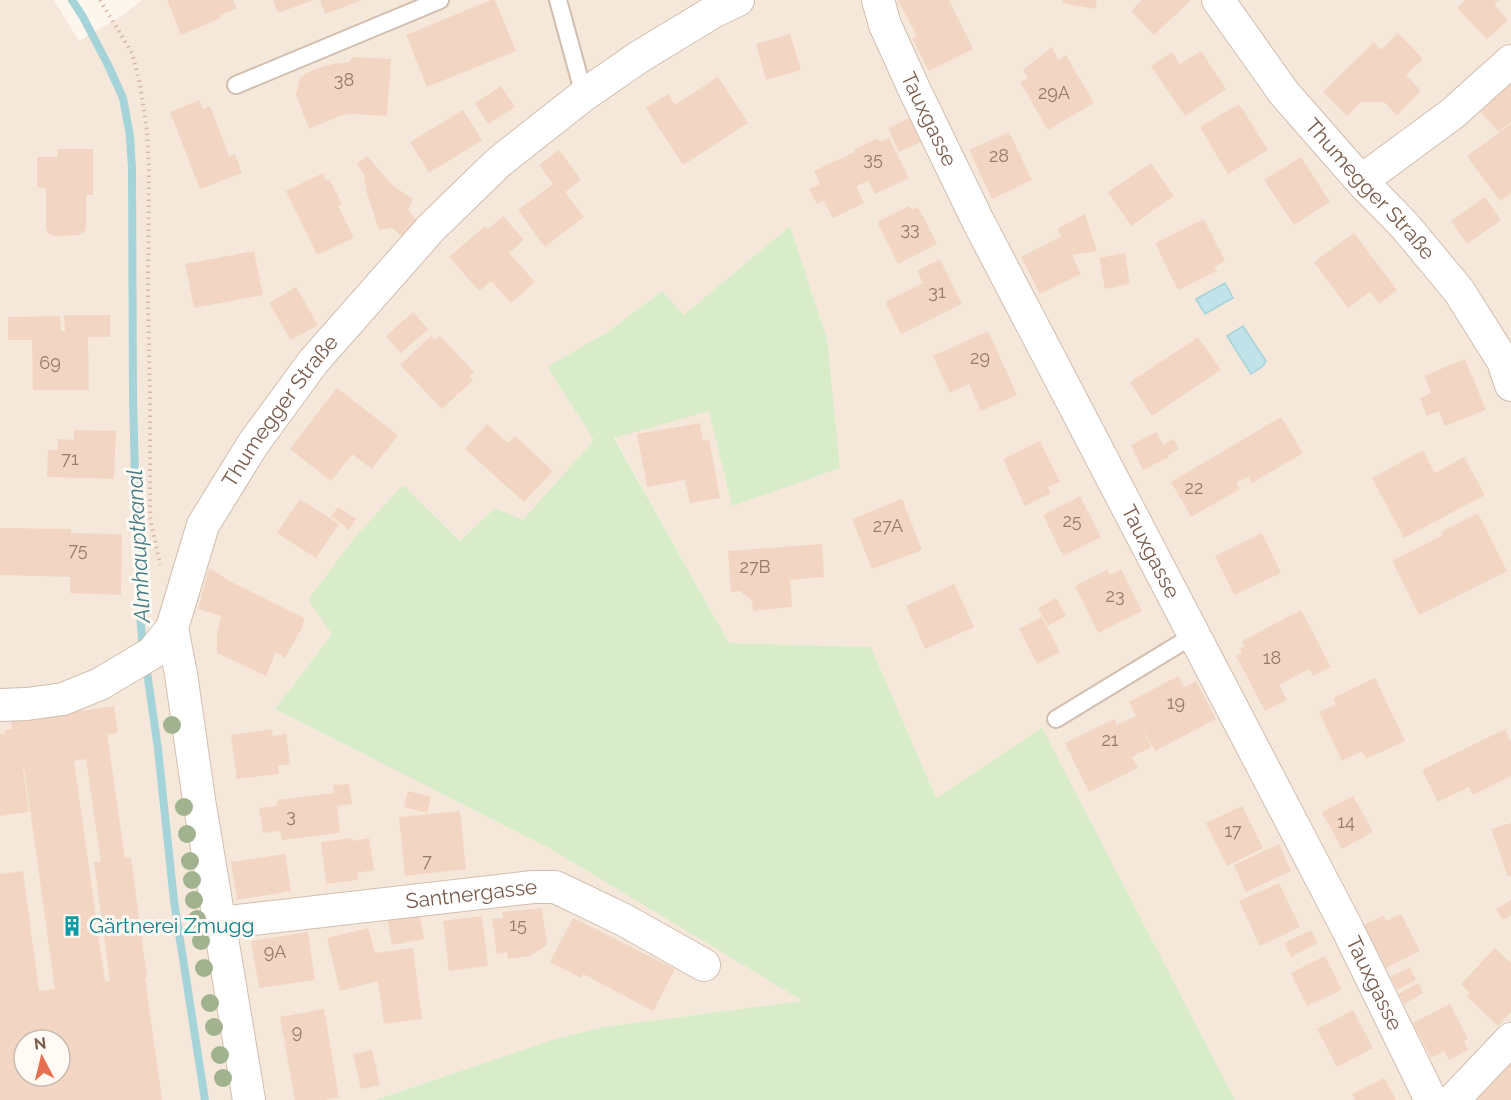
<svg xmlns="http://www.w3.org/2000/svg" width="1511" height="1100" font-family="Raleway,sans-serif">
<rect width="100%" height="100%" fill="#fdf6ec"/>
<path fill="#f5e8da" fill-rule="evenodd" d="M0,0h54l25,41 44,-26 19,-15h1369v1100h-276l-193,-371 -106,69 -65,-151 -142,-4 -115,-206 95,-27 118,-71 -37,-113 -106,89 -23,-23 -52,39 -61,36 46,73 -71,81 -28,-13 -35,33 -57,-56 -71,149 -57,75 274,139 255,153 -201,26 -48,12 -180,61h-375zM24,1040h36v36h-36z"/>
<path fill="#d8ecc9" d="M790,226l37,113 13,129 -108,38 -23,-95 -95,27 115,205 142,4 65,151 106,-70 193,372h-860l180,-61 48,-12 200,-26 -254,-153 -274,-139 57,-75 -24,-34 47,-63 48,-52 57,56 35,-33 28,12 71,-80 -47,-73 62,-36 53,-40 22,24z"/>
<g fill="#bfe3e8" stroke="#a5d3da" stroke-width="1.5">
<path d="M1225,283l8,15 -28,16 -9,-15z"/>
<path d="M1243,326l23,35 -3,5 -12,8 -24,-38z"/>
</g>
<g fill="none" stroke-linecap="round" stroke-linejoin="round">
<g stroke="#a5d3da" stroke-width="8">
<path d="M72,0l11,17 25,48 15,33 7,38 2,33 1,227 2,84 7,66 -2,67 3,37"/>
<path d="M146,665l12,84 16,152 31,199"/>
</g>
</g>
<g fill="#f3d5c3" fill-rule="evenodd">
<path d="M167,0h66l4,8 -17,7 1,3 -40,17z"/>
<path d="M273,0h41l-36,13z"/>
<path d="M320,0h42l-37,14z"/>
<path d="M491,0h4l21,51 -89,36 -21,-52z"/>
<path d="M898,0h51l24,49 -44,22 -17,-33 5,-2z"/>
<path d="M1063,0h34l-2,9 -33,-6z"/>
<path d="M1142,0h49l-37,35 -23,-24z"/>
<path d="M1466,0h34l-6,5 14,15 -21,19 -30,-31z"/>
<path d="M1398,33l25,26 -17,16 15,16 -24,24 -13,-13h-23l-14,14 -24,-24 51,-50 7,8z"/>
<path d="M790,34l11,36 -35,10 -10,-36z"/>
<path d="M1052,47l6,13 8,-5 28,48 -46,27 -28,-48 8,-4 -5,-8z"/>
<path d="M1201,51l25,38 -41,27 -34,-50 21,-14 8,12z"/>
<path d="M353,57l38,2 -4,57 -36,-2 -9,1 -33,14 -13,-34 4,-18 15,-8 18,-5 16,-2z"/>
<path d="M718,77l30,46 -65,42 -37,-57 22,-14 7,11z"/>
<path d="M1511,81v41l-12,10 -20,-22z"/>
<path d="M501,86l14,21 -27,17 -13,-21z"/>
<path d="M199,100l4,9 7,-3 19,50 6,-2 7,19 -42,16 -30,-77z"/>
<path d="M1239,104l29,46 -40,24 -28,-47z"/>
<path d="M463,110l19,30 -53,33 -19,-31z"/>
<path d="M912,117l11,24 -24,11 -11,-24z"/>
<path d="M1511,124v69l-11,8 -33,-45z"/>
<path d="M1009,132l23,48 -40,19 -23,-49z"/>
<path d="M878,138l2,4 9,-4 20,40 -34,16 -7,-13 -12,5 8,17 -31,15 -9,-17 -7,3 -8,-15 11,-5 -6,-13 41,-19 -1,-2z"/>
<path d="M58,149h35v46h-7v34l-3,4 -4,2 -26,1 -5,-3 -2,-4v-41l-9,-1v-30h21z"/>
<path d="M559,150l22,30 -16,12 19,25 -39,30 -27,-37 35,-26 -14,-19z"/>
<path d="M367,156l25,29 21,14 -5,11 11,13 -15,15 -12,-10 -13,2 -13,-40 -2,-16 -7,-10z"/>
<path d="M1301,157l29,45 -36,23 -30,-45z"/>
<path d="M1151,163l23,33 -43,30 -23,-34z"/>
<path d="M323,173l3,8 3,-2 13,25 -4,2 16,32 -37,17 -31,-64z"/>
<path d="M1485,197l16,23 -34,24 -16,-23z"/>
<path d="M909,206l3,4 6,-3 19,37 -39,20 -21,-42z"/>
<path d="M1085,214l12,37 -25,4 9,19 -41,20 -19,-37 41,-21 -5,-7z"/>
<path d="M503,216l21,24 -15,13 26,29 -24,21 -20,-22 -12,10 -30,-34 36,-31 3,3z"/>
<path d="M1204,219l21,42 -11,6 3,4 -39,19 -23,-47z"/>
<path d="M1354,233l43,57 -18,14 -9,-12 -22,16 -34,-46z"/>
<path d="M254,251l9,44 -69,13 -9,-44z"/>
<path d="M1125,253l5,31 -25,5 -6,-31z"/>
<path d="M940,259l22,45 -61,30 -16,-32 38,-19 -6,-12z"/>
<path d="M296,287l22,38 -27,15 -22,-37z"/>
<path d="M413,312l15,17 -27,24 -15,-17z"/>
<path d="M64,315h46v22h-22l1,53h-56l-1,-50h-24v-23l52,-1 1,15h4z"/>
<path d="M988,331l29,64 -36,16 -12,-27 -19,9 -17,-37z"/>
<path d="M431,336l4,4 5,-4 34,36 -5,4 4,4 -31,29 -42,-44z"/>
<path d="M1198,337l23,33 -69,46 -22,-34z"/>
<path d="M1465,359l21,51 -41,16 -6,-15 -12,5 -7,-18 11,-5 -7,-17z"/>
<path d="M337,388l61,47 -26,34 -20,-15 -21,27 -41,-32z"/>
<path d="M1281,417l22,36 -51,30 -3,-7 -13,7 4,6 -49,28 -20,-35z"/>
<path d="M700,423l3,18 6,-2 11,59 -30,5 -5,-23 -38,7 -10,-53z"/>
<path d="M487,424l21,19 7,-7 38,35 -29,31 -59,-53z"/>
<path d="M74,430l42,1 -2,48 -67,-2 1,-27h10v-11l16,1z"/>
<path d="M1156,432l7,13 11,-6 5,10 -11,6 1,2 -26,13 -12,-25z"/>
<path d="M1040,441l20,41 -12,5 3,6 -26,13 -22,-47z"/>
<path d="M1423,450l12,23 29,-16 21,38 -81,43 -32,-60z"/>
<path d="M1080,496l21,41 -38,19 -20,-41z"/>
<path d="M300,499l39,25 -23,34 -39,-25z"/>
<path d="M902,499l20,51 -50,19 -20,-50z"/>
<path d="M338,507l18,12 -7,11 -18,-14z"/>
<path d="M1478,513l29,58 -88,44 -27,-54 51,-26 -2,-3z"/>
<path d="M0,528l71,1v4l51,1 -1,61 -51,-2v-16l-70,-2z"/>
<path d="M1262,533l19,40 -47,22 -19,-39z"/>
<path d="M822,544l2,33 -34,3 2,27 -39,4 -1,-10 -12,-10 -9,1 -3,-41z"/>
<path d="M209,568l26,16 69,34 -1,8 -18,32 -9,-6 -10,24 -49,-23v-19l4,-18 -23,-7z"/>
<path d="M1121,569l21,42 -44,22 -23,-47 32,-16 3,5z"/>
<path d="M954,584l20,43 -49,22 -19,-43z"/>
<path d="M1056,598l10,18 -18,10 -10,-18z"/>
<path d="M1301,610l30,57 -18,9 -4,-7 -30,16 8,15 -22,11 -29,-55 6,-4 -2,-3 5,-3 -3,-5z"/>
<path d="M1042,617l18,35 -23,12 -18,-35z"/>
<path d="M1178,676l6,11 12,-6 20,38 -61,32 -14,-25 10,21 -19,10 6,11 -49,24 -24,-49 49,-24 3,6 19,-9 -7,-14z"/>
<path d="M1375,678l30,63 -39,18 -4,-8 -20,10 -23,-49 17,-8 -3,-6z"/>
<path d="M114,706l4,27 -11,1 18,124h6l16,119 -2,1 17,122h-162v-226l23,-3 16,120 16,-2 -31,-222 -1,1 6,44 -29,4v-82l5,-1v-3l7,-1 -1,-8zM86,759l15,103h-7l16,119 -5,1 -31,-221zM24,1040h36v36h-36z"/>
<path d="M272,729l1,7 13,-2 4,30 -12,2 1,8 -42,5 -6,-44z"/>
<path d="M1505,729l6,13v34l-38,19 -4,-8 -31,15 -16,-32z"/>
<path d="M349,784l3,20 -15,2 3,27 -58,7 -2,-9 -17,2 -4,-25 18,-2v-6l57,-7 -1,-8z"/>
<path d="M408,791l23,6 -4,16 -23,-6z"/>
<path d="M1353,796l20,36 -31,17 -20,-37z"/>
<path d="M1242,806l21,42 -36,18 -21,-43z"/>
<path d="M460,811l6,58 -61,7 -6,-59z"/>
<path d="M1511,823v53l-3,1 -17,-48z"/>
<path d="M352,838l1,3 16,-3 5,32 -17,3 1,7 -32,4 -5,-42z"/>
<path d="M1279,844l12,27 -45,21 -12,-27z"/>
<path d="M285,854l6,37 -54,9 -6,-38z"/>
<path d="M1279,883l21,44 -40,19 -21,-45z"/>
<path d="M1511,900v15l-8,5 -7,-11z"/>
<path d="M542,908l5,37 -17,11 -22,3 -1,-7 -10,2 -5,-35 11,-1 -1,-6z"/>
<path d="M419,911l5,28 -32,6 -5,-28z"/>
<path d="M1401,914l19,37 -34,17 -22,-43 20,-10 2,6z"/>
<path d="M482,916l6,50 -39,5 -6,-50z"/>
<path d="M573,918l102,51 -22,42 -70,-37 -2,4 -31,-16z"/>
<path d="M368,928l7,25 38,-5 9,71 -38,5 -6,-43 -38,10 -13,-53z"/>
<path d="M1311,930l7,13 -27,14 -7,-14z"/>
<path d="M308,932l7,48 -56,8 -8,-47z"/>
<path d="M1495,948l16,15v49l-13,14 -31,-29 3,-4 -9,-9z"/>
<path d="M1325,956l17,34 -35,16 -16,-33z"/>
<path d="M1410,967l6,13 -19,10 -7,-13z"/>
<path d="M1418,983l5,10 -19,11 -5,-10z"/>
<path d="M1450,1004l18,35 -4,2 4,9 -19,10 -5,-9 -13,7 -18,-35z"/>
<path d="M324,1009l15,88 -14,3h-30l-15,-83z"/>
<path d="M1353,1010l20,38 -36,19 -20,-38z"/>
<path d="M372,1050l8,35 -19,4 -8,-35z"/>
<path d="M1511,1059v41h-35l-2,-2z"/>
<path d="M1384,1078l12,22h-41l-3,-6z"/>
</g>
<g fill="none" stroke-linecap="round" stroke-linejoin="round">
<g stroke="#d1beb0" stroke-width="20">
<g id="lane">
<path d="M558,0l26,95"/>
<path d="M236,85l204,-85"/>
<path d="M1056,719l138,-84"/>
</g>
</g>
<g stroke="#d1beb0" stroke-width="34">
<g id="street">
<path id="s1" d="M878,0l7,25 30,66 63,130 370,709 83,170"/>
<path id="s2" d="M1218,0l66,93 77,88 44,45 54,65 44,70 8,24"/>
<path d="M1361,181l91,-67 59,-53"/>
<path d="M172,628l9,46 18,126 50,300"/>
<path id="s3" d="M0,705l27,-1 36,-5 37,-15 52,-31 20,-25 31,-103 50,-81 60,-82 118,-134 68,-66 85,-67 55,-38 74,-45 25,-12"/>
<path id="s4" d="M219,923l314,-36h22l13,6 56,27 80,45"/>
<path d="M1453,1100l58,-61"/>
</g>
</g>
<path stroke="#d9b8a5" stroke-width="4" stroke-dasharray="1.5 4.5" stroke-linecap="butt" d="M100,0l32,53 8,31 7,48 2,35 -1,134 2,96v120l10,48"/>
<use href="#lane" stroke="#fff" stroke-width="16"/>
<use href="#street" stroke="#fff" stroke-width="32"/>
</g>
<g fill="#a0b28e">
<circle cx="172" cy="725" r="9"/>
<circle cx="184" cy="807" r="9"/>
<circle cx="187" cy="834" r="9"/>
<circle cx="190" cy="861" r="9"/>
<circle cx="192" cy="880" r="9"/>
<circle cx="194" cy="900" r="9"/>
<circle cx="197" cy="919" r="9"/>
<circle cx="201" cy="941" r="9"/>
<circle cx="204" cy="968" r="9"/>
<circle cx="210" cy="1003" r="9"/>
<circle cx="214" cy="1027" r="9"/>
<circle cx="220" cy="1055" r="9"/>
<circle cx="223" cy="1078" r="9"/>
</g>
<defs>
<g id="building-bare" transform="scale(1.62)"><path d="M-4-6H4V6H1V3H-1V6H-4ZM-2.5-4.3h1.7v1.8h-1.7ZM.8-4.3h1.7v1.8H.8ZM-2.5-1h1.7V.8h-1.7ZM.8-1h1.7V.8H.8Z" fill="#0f9aa8" stroke="#fffaf3" stroke-width="2.5" paint-order="stroke"/></g>
</defs>
<g fill-rule="evenodd">
<use href="#building-bare" x="72" y="926"/>
</g>
<g text-anchor="middle" stroke-width="6" stroke-linejoin="round" paint-order="stroke">
<g font-size="18" fill="#987a6a">
<text x="344" y="86">38</text>
<text x="1054" y="99">29A</text>
<text x="999" y="162">28</text>
<text x="873" y="165">35</text>
<text x="910" y="235">33</text>
<text x="937" y="298">31</text>
<text x="980" y="364">29</text>
<text x="50" y="369">69</text>
<text x="70" y="465">71</text>
<text x="1194" y="494">22</text>
<text x="1072" y="527">25</text>
<text x="888" y="532">27A</text>
<text x="78" y="556">75</text>
<text x="755" y="573">27B</text>
<text x="1115" y="602">23</text>
<text x="1272" y="664">18</text>
<text x="1176" y="709">19</text>
<text x="1110" y="746">21</text>
<text x="291" y="822">3</text>
<text x="1346" y="828">14</text>
<text x="1233" y="837">17</text>
<text x="427" y="867">7</text>
<text x="518" y="931">15</text>
<text x="275" y="958">9A</text>
<text x="297" y="1038">9</text>
</g>
<g font-size="21" fill="#7a5c4d" stroke="#fffaf3">
<text dy="7" stroke="none"><textPath href="#s1" startOffset="130">Tauxgasse</textPath></text>
<text dy="7" stroke="none"><textPath href="#s2" startOffset="243">Thumegger Straße</textPath></text>
<text dy="7" stroke="none"><textPath href="#s3" startOffset="441">Thumegger Straße</textPath></text>
<text dy="7" stroke="none"><textPath href="#s1" startOffset="616">Tauxgasse</textPath></text>
<text dy="7" stroke="none"><textPath href="#s4" startOffset="254">Santnergasse</textPath></text>
<text dy="7" stroke="none"><textPath href="#s1" startOffset="1102">Tauxgasse</textPath></text>
</g>
<g font-size="21" fill="#0d838f" stroke="#fffaf3" text-anchor="start">
<text x="89" y="933">Gärtnerei Zmugg</text>
</g>
<g font-size="22" font-style="italic" fill="#437c86" stroke="#fffaf3">
<text transform="translate(138 546) rotate(-93)" y="8">Almhauptkanal</text>
</g>
</g>
<g transform="translate(42 1058) rotate(353)"><circle r="28" fill="#fffaf3" stroke="#cabbb1" stroke-width="1.5"/>
<path d="M0-4.5L10 22L0 15L-10 22Z" fill="#e76f51"/>
<text y="-9" font-size="16" font-weight="bold" text-anchor="middle" fill="#7a5c4d">N</text>
</g>
</svg>
